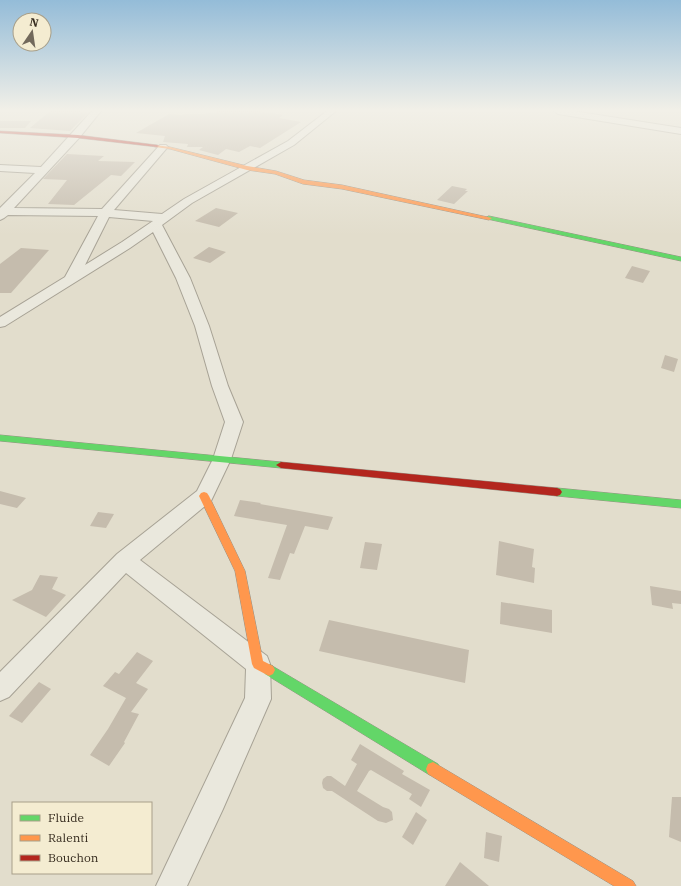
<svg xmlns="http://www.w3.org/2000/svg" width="681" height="886" font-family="'IBM Plex Serif',serif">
<rect width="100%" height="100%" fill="#e2ddcc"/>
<g fill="#c5bcad">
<path d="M50,111h28l11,1 -19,19 -40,-3z"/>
<path d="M217,111h42l24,4 -4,3 22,4 -41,26 -10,-2 -11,6 -13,-3 -8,6 -19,-5 4,-3h-16l1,-3 -25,-2 2,-6 -29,-3 33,-19 12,1 6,-1h18l1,-2 8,1z"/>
<path d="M0,121h31l-6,7h-25z"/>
<path d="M67,154l37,2 -6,5 37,1 -14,14 -10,-1 -37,30 -26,-1 19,-24 -24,-1z"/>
<path d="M452,186l15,3 -2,2h3l-14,13 -17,-4z"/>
<path d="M216,208l22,5 -19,14 -24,-6z"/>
<path d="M209,247l17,5 -16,11 -17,-5z"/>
<path d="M21,248l28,2 -38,43h-11v-29z"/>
<path d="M632,266l18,5 -7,12 -18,-5z"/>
<path d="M665,355l13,4 -4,13 -13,-4z"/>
<path d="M0,491l26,7 -9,10 -17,-4z"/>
<path d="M240,500l21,3 -1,1 73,13 -5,13 -23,-4 -11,28 -4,-1 -10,27 -12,-2 19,-53 -53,-9z"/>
<path d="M98,512l16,2 -8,14 -16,-2z"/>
<path d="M499,541l35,8 -2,18 3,1 -1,15 -38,-8z"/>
<path d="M365,542l17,2 -5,26 -17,-2z"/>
<path d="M40,575l18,2 -6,12 14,6 -20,22 -34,-17 20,-10z"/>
<path d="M650,586l31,5v13l-9,-1 1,6 -21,-4z"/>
<path d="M501,602l51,8v23l-52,-9z"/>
<path d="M329,620l140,30 -4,33 -146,-32z"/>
<path d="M137,652l16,9 -17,22 12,6 -17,23 8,2 -15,28 1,1 -16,23 -19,-11 18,-26 18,-31 -23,-12 12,-14 4,2z"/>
<path d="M39,682l12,7 -29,34 -13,-7z"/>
<path d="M360,744l44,27 -2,3 28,16 -9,17 -12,-8 3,-5 -41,-24 -2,1 -12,20 26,16 6,2 3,3 1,8 -7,3 -8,-2 -46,-30h-5l-4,-3 -1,-5 1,-4 4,-3h4l14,10 12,-22 -6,-4z"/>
<path d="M672,797h9v45l-12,-5z"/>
<path d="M416,812l11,8 -14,25 -11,-8z"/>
<path d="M486,832l16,4 -3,26 -15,-4z"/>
<path d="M460,862l29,24h-44z"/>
</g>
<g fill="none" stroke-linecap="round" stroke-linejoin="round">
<g stroke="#a7a295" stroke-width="2">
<g id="street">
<path d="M92,111h9l-22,27 -65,70 88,1 58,-64h6l2,2 -2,2 -52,61 48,4 22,-15 104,-58 39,-30h9l-42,34 -102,58 -30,22 28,53 19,48 19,60 15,36 -12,37 -20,42 -71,59 127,96 3,8 1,35 -48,110 -36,77h-31l89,-188 1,-29 -120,-96 -117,124 -9,4v-29l117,-118 80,-63 16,-32 12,-37 -13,-36 -17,-60 -19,-48 -23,-46 -23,16 -125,78 -5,1v-10l65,-40 33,-61 -90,-1 -4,3 -4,2v-12l35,-35 -35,-2v-6l41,2zM109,217l44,4 -31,21 -37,23z"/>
<path d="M554,111h19l108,17v6l-123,-20z"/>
</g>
</g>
<g stroke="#979184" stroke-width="1">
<g id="fast">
<path d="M489,216l192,41v4l-194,-42 -1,-1z"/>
<path d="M0,435l281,27 5,3 -5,3 -281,-27z"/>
<path d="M557,488l124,12v8l-124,-12 -3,-1 -2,-3 2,-3z"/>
<path d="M269,664l169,100 2,5 -2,5 -5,2 -5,-2 -163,-100 -2,-4 2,-4z"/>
</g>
</g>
<g stroke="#979184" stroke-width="1">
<g id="slow">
<path d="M155,145l15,2 77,19 29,5 28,9 38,5 150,33 -3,2 -147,-31 -39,-5 -28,-10 -28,-4 -77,-21 -15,-2z"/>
<path d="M204,492l3,1 2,3 36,75 18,90 10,5 2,4 -2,4 -4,2 -15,-8 -2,-4 -17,-93 -36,-75 2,-3z"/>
<path d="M433,762l200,119 3,5h-22l-186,-112 -2,-5 2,-5z"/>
</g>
</g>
<g stroke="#979184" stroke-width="1">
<g id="jam">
<path d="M0,131l78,4 79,10 2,1 -2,1 -79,-9 -78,-5z"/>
<path d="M281,462l276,26 3,1 2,3 -2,3 -3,1 -276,-28 -5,-3z"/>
</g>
</g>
<use href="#street" fill="#eae8dd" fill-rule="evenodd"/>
<use href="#fast" fill="#63d668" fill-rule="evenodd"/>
<use href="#slow" fill="#ff974d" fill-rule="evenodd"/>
<use href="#jam" fill="#b3261e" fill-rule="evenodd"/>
</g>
<linearGradient id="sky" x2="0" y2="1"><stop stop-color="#94bcd8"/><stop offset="0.47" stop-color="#f2f0e8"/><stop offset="1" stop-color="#f2f0e8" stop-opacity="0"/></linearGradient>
<rect width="681" height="235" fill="url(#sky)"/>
<rect x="12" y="802" width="140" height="72" fill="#f4ecd1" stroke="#a89f89"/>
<rect x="20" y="815" width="20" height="6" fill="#63d668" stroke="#a89f89"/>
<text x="48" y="822" font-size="12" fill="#352b1e">Fluide</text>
<rect x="20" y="835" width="20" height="6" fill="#ff974d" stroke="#a89f89"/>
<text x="48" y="842" font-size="12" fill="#352b1e">Ralenti</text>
<rect x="20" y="855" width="20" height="6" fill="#b3261e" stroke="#a89f89"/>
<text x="48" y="862" font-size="12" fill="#352b1e">Bouchon</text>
<g transform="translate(32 32) rotate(13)"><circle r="19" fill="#f4ecd1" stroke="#a89f89"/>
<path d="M0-3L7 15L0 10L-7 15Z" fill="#72695b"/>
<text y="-6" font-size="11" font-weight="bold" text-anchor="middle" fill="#352b1e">N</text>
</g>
</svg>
